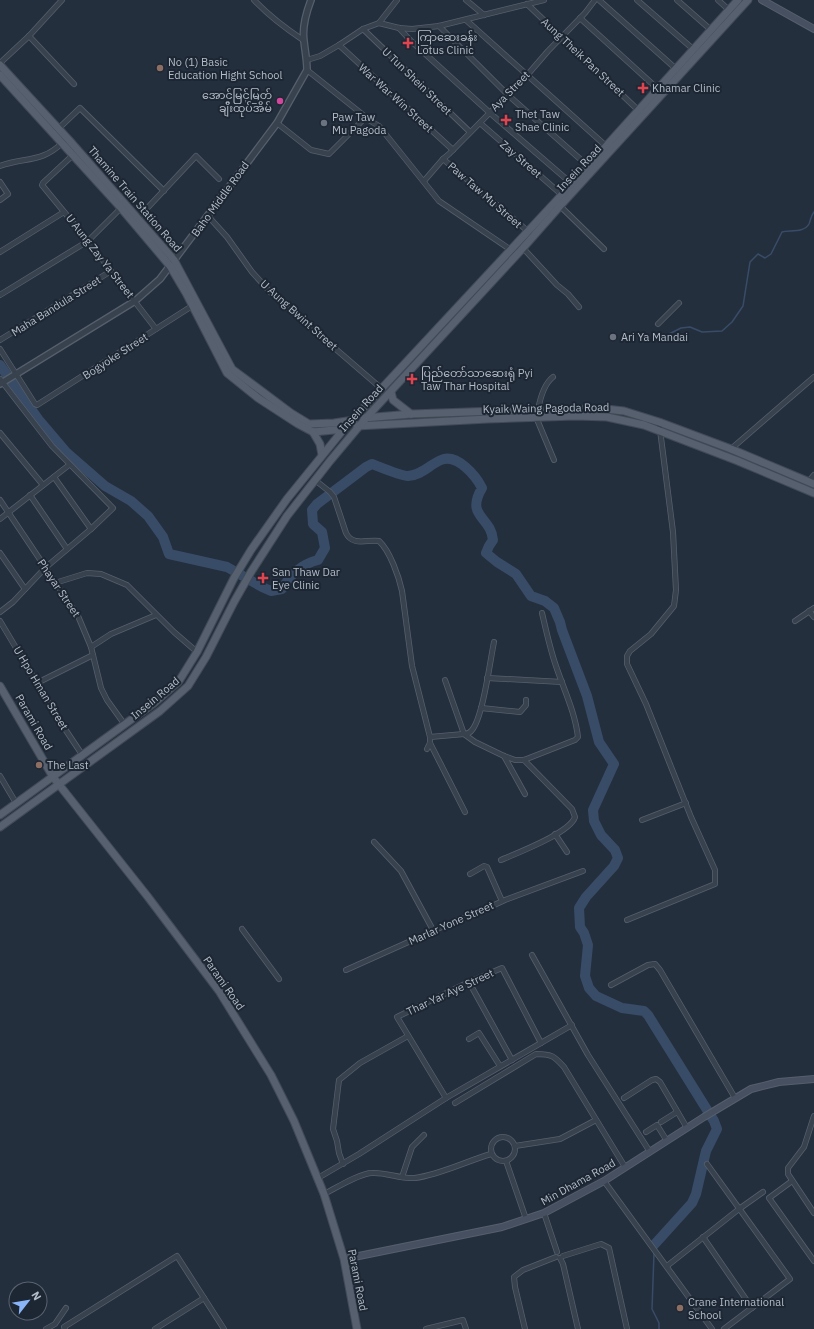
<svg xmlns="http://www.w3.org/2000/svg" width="814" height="1329" font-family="'IBM Plex Sans','Noto Sans Myanmar',sans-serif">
<rect width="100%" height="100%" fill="#242f3e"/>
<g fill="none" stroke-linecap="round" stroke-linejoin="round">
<g stroke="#394c67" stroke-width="1.5">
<path d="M669,334l12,-6 9,-1 12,5 20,-1 10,-9 11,-16 7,-44 8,-8 7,4 6,-4 11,-22c8,-2 22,1 27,-8 2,-5 2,-9 5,-12"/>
<path d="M654,1253l-2,56 7,14v6"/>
</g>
<path stroke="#394c67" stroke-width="10" d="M0,365l38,54 28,33 39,34 26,15 17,15 15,21 6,17 58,13 35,20 9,4 11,-2c8,-14 20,-25 36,-29l7,-12 -3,-16 -9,-8 -1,-14 5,-6 49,-37 6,-3c8,3 29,12 36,12 14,-1 21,-11 33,-16 16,-7 35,16 41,28 -17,29 9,28 11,52l-4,6 -3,7 11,9 19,12 15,22 14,5 9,7 6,14 2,8 25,66 12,46 15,22 -21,46 1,11 7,14 14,15 3,8 -4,8 -28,31 -7,11 1,19 4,6 4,12 -3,31 4,12 7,8 26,12 22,3 4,4 66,106 3,8 -11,22 -10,43 -4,9 -38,42"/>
<g stroke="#565f6c" stroke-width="6">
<g id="minor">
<path d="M254,0c15,16 31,28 49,40"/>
<path d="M466,0l18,15"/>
<path d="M599,0l76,68"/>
<path d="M637,0l56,49"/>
<path d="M677,0l34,30"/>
<path d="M718,0l11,10"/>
<path d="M527,4l111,106"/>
<path d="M580,18l79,72"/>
<path d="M466,20l140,126"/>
<path d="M379,23l18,-23"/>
<path d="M439,26l69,69 80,71"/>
<path d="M399,28l11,12 80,73 82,71"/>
<path d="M363,29l107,103"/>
<path d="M29,36l45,48"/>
<path d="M339,45l114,105"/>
<path d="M307,60l13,-4 19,-11 24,-16 16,-6 20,5 13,1 27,-3 105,-26"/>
<path d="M0,63l29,-27 33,-36"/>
<path d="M307,70l55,44 5,5"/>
<path d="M277,123l34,27 18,4 34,-34 4,-1 12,7 60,75 72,49"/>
<path d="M480,123l82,72"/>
<path d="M58,129l22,-21 84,83"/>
<path d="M73,155l-30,28 -1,2 46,56 68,88"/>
<path d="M443,159l87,74"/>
<path d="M0,166c24,-9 42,-3 62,-23"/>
<path d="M424,181l19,-22 6,-5 80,-81 19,-22 37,-38 10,-13"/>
<path d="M0,182l8,12 -8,6"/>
<path d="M558,204l46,45"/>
<path d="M208,216l19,21 25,35 20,22 110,95"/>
<path d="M138,218l58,-62 23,23"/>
<path d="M523,248l34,37 11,9 11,13"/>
<path d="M0,252l64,-40"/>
<path d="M0,295l88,-54 33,-33"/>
<path d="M658,324l21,-21"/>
<path d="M0,340l111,-69"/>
<path d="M0,349l35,55 2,1 155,-99"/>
<path d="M0,379l52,67 61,62 -22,21 -46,39 -32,34 -13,10"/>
<path d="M538,410c2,-11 6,-26 15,-33"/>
<path d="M536,417l18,43"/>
<path d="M0,433l43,52"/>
<path d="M731,449l83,-72"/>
<path d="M54,477l37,52"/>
<path d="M315,480l15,12 4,5 12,36c7,14 22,6 33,8 11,10 20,36 23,50l10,75 18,71v6l-3,6"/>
<path d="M808,482l6,-7"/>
<path d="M30,495l37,54"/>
<path d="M0,500l78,116 13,31 10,41 6,12 18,25"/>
<path d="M0,519l69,-54"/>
<path d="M0,553l25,36"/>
<path d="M55,583l32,-10 14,1 26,11 47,47 23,20"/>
<path d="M809,611l5,6"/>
<path d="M0,621l59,99 24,36"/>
<path d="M795,621l19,-13"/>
<path d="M91,647l20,-13 45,-19"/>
<path d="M487,678l75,4"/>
<path d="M445,680l19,54 11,8 29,14 11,4h9l51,-20 3,-3c-3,-25 -14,-47 -22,-71 -6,-17 -10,-36 -14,-53"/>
<path d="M37,683l56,-28"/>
<path d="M481,708l39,4 6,-7v-5"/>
<path d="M430,737l34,-3c3,0 6,-1 8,-4 11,-13 18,-69 22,-88"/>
<path d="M430,743l35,69"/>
<path d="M504,756l21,38"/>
<path d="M0,776l16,27"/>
<path d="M642,820l44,-17"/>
<path d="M555,834l12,18"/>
<path d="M374,842l27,29 32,59"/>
<path d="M501,860c16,-7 69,-27 74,-43l-3,-8 -48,-49"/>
<path d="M470,874l14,-8 3,1 15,34"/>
<path d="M627,920l88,-36v-14l-24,-53 -45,-113 -19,-40v-8l3,-5 21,-17 23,-28 2,-16 -3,-58 -14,-110"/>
<path d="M242,929l37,50"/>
<path d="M532,955l56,100 62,97"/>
<path d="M346,970l107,-48 26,-10 26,-12 78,-29"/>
<path d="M469,982l43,78"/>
<path d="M611,985l37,-20 7,-1 5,6 75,128"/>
<path d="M469,1039l10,-6 21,33"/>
<path d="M446,1098l-49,-81 72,-35 33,-14 39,75"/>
<path d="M624,1098l28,-18 4,-1 4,3 27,46"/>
<path d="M455,1103l81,-49c16,0 18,2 28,13l61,100"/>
<path d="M814,1116l-10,31 -16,21v6l26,39"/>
<path d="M661,1122l16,-10"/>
<path d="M646,1132l11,-7 10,16"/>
<circle cx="503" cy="1149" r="12"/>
<path d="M515,1146l45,-7 36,-19"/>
<path d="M506,1161l20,58"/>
<path d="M343,1164l-4,-11 -2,-12 -4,-12 6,-49 21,-17 48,-27"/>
<path d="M707,1164l83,115 -66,50"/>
<path d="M402,1177l10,-30 12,-12"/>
<path d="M318,1178l41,-24 87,-56 126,-73"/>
<path d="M604,1181l108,148"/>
<path d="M792,1181l-23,17 45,63"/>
<path d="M324,1194c12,-6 36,-21 48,-21 14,-1 28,6 43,5 24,-3 52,-17 76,-24"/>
<path d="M544,1213l13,39"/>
<path d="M703,1237l49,71"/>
<path d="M563,1256l38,-12 8,4 18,81"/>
<path d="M560,1258l3,6 15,65"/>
<path d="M667,1266l72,-57 24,-17"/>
<path d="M46,1329l9,-5 11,-16"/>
<path d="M65,1329l-1,-2 113,-71 47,73"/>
<path d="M155,1329l49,-31"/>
<path d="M426,1329l37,-9 3,9"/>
<path d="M525,1329l-10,-42 -1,-10 9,-7 33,-13"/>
</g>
</g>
<g stroke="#565f6c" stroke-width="8">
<path id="tertiary" d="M0,384l135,-83 25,-22 117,-156 30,-53c0,-10 -2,-19 -3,-29 -2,-13 2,-28 7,-41"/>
</g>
<g stroke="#565f6c" stroke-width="8">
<g id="secondary">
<path d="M762,0l52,29"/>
<path d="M344,1259l158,-32 42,-14 60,-32 100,-64 47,-28 28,-7 35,-3"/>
</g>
</g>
<g stroke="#414a57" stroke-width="9">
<g id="primary">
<path d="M0,65l69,75 105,120 58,109 59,44 18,11 25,-1 20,-3"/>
<path d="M0,75l121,133 49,58 16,27 41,80 31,25 40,26 15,8 32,-3"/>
<path d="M391,392l2,8 18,14"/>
<path d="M364,418l47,-4 112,-4 83,-1 18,2 35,11 72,27 83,35"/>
<path d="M357,426l131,-7 88,-3 31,1 37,8 94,36 76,32"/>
<path d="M313,432l7,12 2,11"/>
<path d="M0,686l53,91 95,120 71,94 52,84 23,46 30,73 20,65 13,70"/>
<path d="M0,815l154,-112 25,-22 18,-29 37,-74 17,-28 36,-51 56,-69 229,-246 166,-184"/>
<path d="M0,827l160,-116 28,-25 18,-29 28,-55 17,-30 36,-56 43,-55 36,-43 157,-170 37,-42 188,-206"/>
</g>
</g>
<use href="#minor" stroke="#38414e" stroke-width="4.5"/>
<use href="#tertiary" stroke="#38414e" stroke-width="5.5"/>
<use href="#secondary" stroke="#465061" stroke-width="6"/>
<use href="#primary" stroke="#56606e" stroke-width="7"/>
</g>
<g fill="#e0444e" stroke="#1d2633" stroke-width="1.5">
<path d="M406 37h4v4h4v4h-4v4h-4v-4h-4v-4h4z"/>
<path d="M641 82h4v4h4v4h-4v4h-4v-4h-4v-4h4z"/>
<path d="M504 114h4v4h4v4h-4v4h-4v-4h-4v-4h4z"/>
<path d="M410 373h4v4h4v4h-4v4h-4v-4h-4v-4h4z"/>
<path d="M261 572h4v4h4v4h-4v4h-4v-4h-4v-4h4z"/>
</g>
<g fill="#8d6e63" stroke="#1d2633" stroke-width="1.5">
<circle cx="160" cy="68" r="4"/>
<circle cx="39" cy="765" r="4"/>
<circle cx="680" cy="1308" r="4"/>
</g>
<circle fill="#d1479c" stroke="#1d2633" stroke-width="1.5" cx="280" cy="101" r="4"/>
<g fill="#6b7280" stroke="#1d2633" stroke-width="1.5">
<circle cx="324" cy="123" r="4"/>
<circle cx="613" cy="337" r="4"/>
</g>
<g text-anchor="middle" stroke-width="4" stroke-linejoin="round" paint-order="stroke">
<g font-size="11" fill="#b4bcc9" stroke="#1d2633" text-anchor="start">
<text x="417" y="41">ကြာဆေးခန်း<tspan x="417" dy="13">Lotus Clinic</tspan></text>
<text x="168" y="66">No (1) Basic<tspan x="168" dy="13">Education Hight School</tspan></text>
<text x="652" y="92">Khamar Clinic</text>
<text x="272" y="99" text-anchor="end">အောင်မြင့်မြတ်<tspan x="272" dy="13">ချီးထုပ်အိမ်</tspan></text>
<text x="515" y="118">Thet Taw<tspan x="515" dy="13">Shae Clinic</tspan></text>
<text x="332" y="121">Paw Taw<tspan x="332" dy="13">Mu Pagoda</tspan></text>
<text x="621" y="341">Ari Ya Mandai</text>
<text x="421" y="377">ပြည်တော်သာဆေးရုံ Pyi<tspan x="421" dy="13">Taw Thar Hospital</tspan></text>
<text x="272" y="576">San Thaw Dar<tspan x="272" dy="13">Eye Clinic</tspan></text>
<text x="47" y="769">The Last</text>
<text x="688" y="1306">Crane International<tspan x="688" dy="13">School</tspan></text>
</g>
<g font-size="11" fill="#b4bcc9" stroke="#1d2633">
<text transform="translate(583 57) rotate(43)" y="4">Aung Theik Pan Street</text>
<text transform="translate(417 81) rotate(44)" y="4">U Tun Shein Street</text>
<text transform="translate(510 91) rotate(-46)" y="4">Aya Street</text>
<text transform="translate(396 98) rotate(42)" y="4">War War Win Street</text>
<text transform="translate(521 159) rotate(41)" y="4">Zay Street</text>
<text transform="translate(579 168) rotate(-47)" y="4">Insein Road</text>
<text transform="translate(485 195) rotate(41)" y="4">Paw Taw Mu Street</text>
<text transform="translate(135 199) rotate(49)" y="4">Thamine Train Station Road</text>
<text transform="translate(220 199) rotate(-54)" y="4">Baho Middle Road</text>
<text transform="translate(100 256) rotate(52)" y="4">U Aung Zay Ya Street</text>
<text transform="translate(56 306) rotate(-32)" y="4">Maha Bandula Street</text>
<text transform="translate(299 315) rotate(42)" y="4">U Aung Bwint Street</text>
<text transform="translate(115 356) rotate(-33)" y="4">Bogyoke Street</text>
<text transform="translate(361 408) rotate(-48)" y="4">Insein Road</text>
<text transform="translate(546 408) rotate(-1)" y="4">Kyaik Waing Pagoda Road</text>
<text transform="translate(59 588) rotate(56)" y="4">Phayar Street</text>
<text transform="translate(41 688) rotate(59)" y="4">U Hpo Hman Street</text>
<text transform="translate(155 698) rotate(-40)" y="4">Insein Road</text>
<text transform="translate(34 722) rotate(60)" y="4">Parami Road</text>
<text transform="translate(451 923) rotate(-24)" y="4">Marlar Yone Street</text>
<text transform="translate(224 983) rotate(55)" y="4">Parami Road</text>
<text transform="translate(450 992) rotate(-25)" y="4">Thar Yar Aye Street</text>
<text transform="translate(578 1182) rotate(-29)" y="4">Min Dhama Road</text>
<text transform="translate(358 1280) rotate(79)" y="4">Parami Road</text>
</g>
</g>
<g transform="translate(28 1301) rotate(59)"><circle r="19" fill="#1d2633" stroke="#59626f"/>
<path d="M0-3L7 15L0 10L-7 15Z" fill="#8ab4f8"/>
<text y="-6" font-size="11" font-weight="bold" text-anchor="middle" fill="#b4bcc9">N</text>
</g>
</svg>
